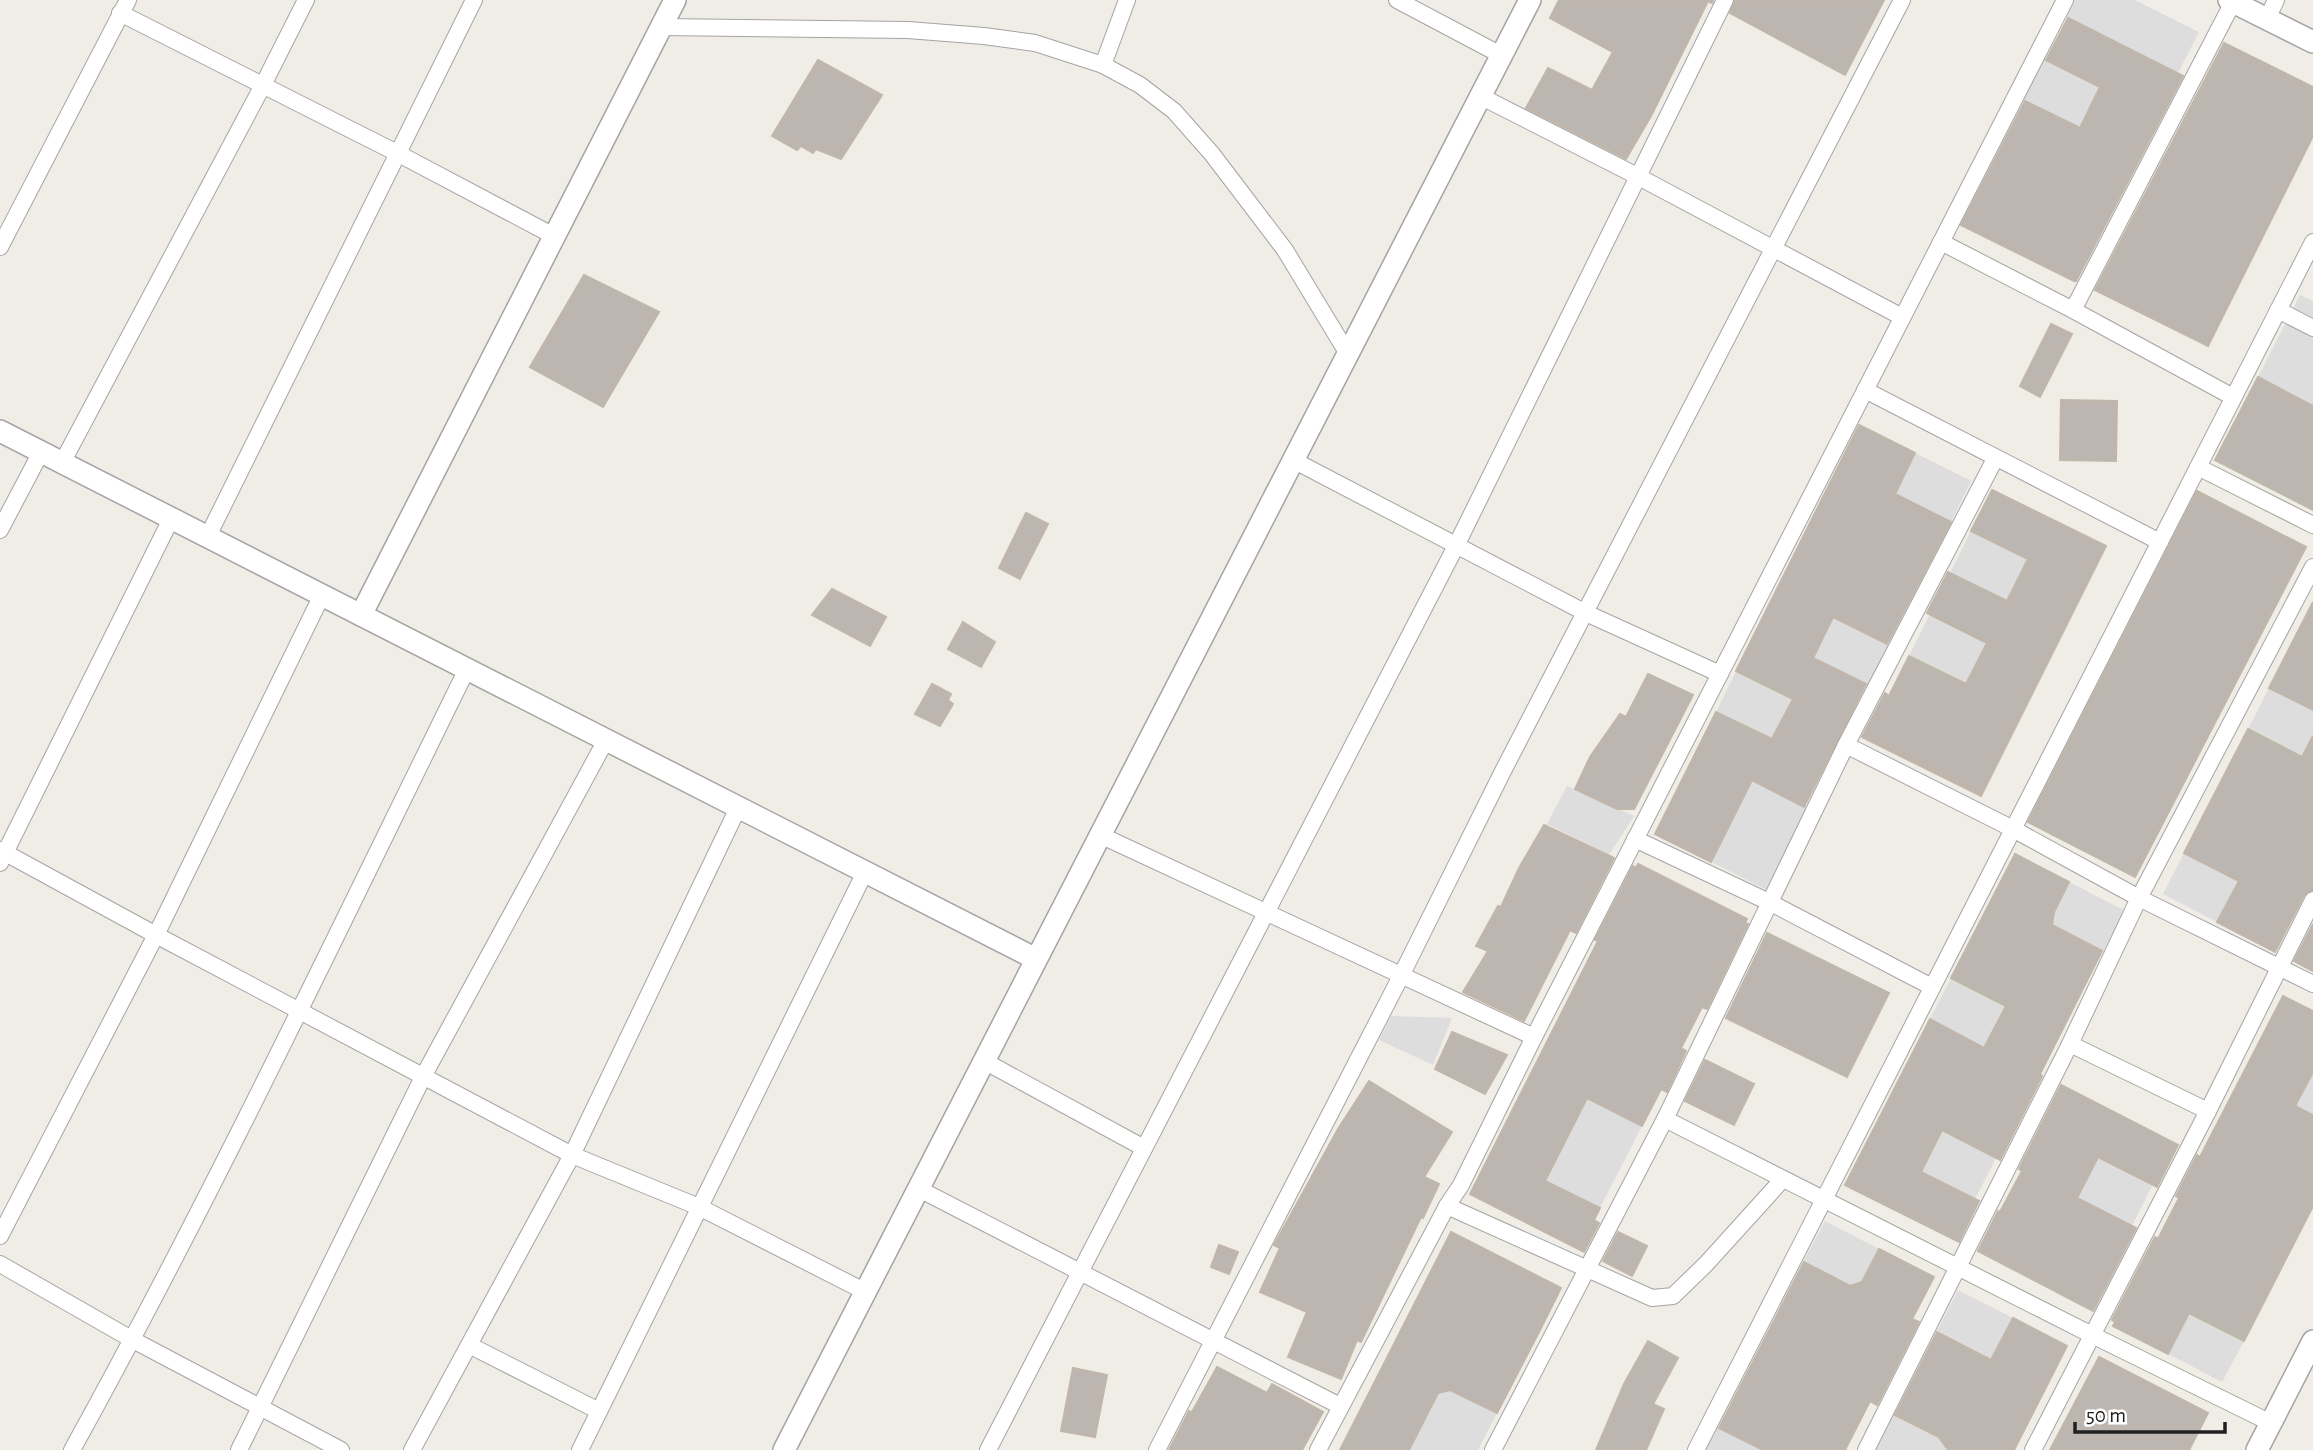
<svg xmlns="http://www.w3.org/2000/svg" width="2313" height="1450" font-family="'Alegreya Sans',sans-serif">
<rect width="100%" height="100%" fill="#f0ede7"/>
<g fill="#dedddd">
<path d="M2072,0h63l64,32 -21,41 -114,-57z"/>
<path d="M2043,58l57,29 -20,41 -57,-28z"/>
<path d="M2300,295l13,6v104l-55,-28z"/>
<path d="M1915,453l56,28 -20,41 -56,-28z"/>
<path d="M1971,531l57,28 -21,42 -57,-28z"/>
<path d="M1930,614l57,29 -21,41 -57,-28z"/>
<path d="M1833,617l56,28 -20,41 -56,-28z"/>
<path d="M1736,671l57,28 -21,40 -56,-27z"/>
<path d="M2269,688l44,22v26l-11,21 -54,-28z"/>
<path d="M1752,780l56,28 -41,82 -56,-28z"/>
<path d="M1567,786l67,30 -25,39 -62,-31z"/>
<path d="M2184,853l55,28 -22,41 -54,-28z"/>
<path d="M2069,882l55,28 -21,42 -55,-28z"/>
<path d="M1951,978l55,28 -22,42 -54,-29z"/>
<path d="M1391,1016l61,2 -19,47 -54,-25z"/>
<path d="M2313,1072v43l-18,-9z"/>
<path d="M1587,1098l55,28 -42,82 -55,-27z"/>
<path d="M1942,1130l54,28 -21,41 -54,-27z"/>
<path d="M2098,1157l55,27 -21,42 -55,-28z"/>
<path d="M1825,1221l54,28 -21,41 -55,-28z"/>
<path d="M1958,1290l55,28 -22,42 -54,-29z"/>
<path d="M2189,1313l55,28 -22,41 -54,-28z"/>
<path d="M1442,1385l55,28 -19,37h-69z"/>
<path d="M1894,1414l55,28 -4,8h-69z"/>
<path d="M1718,1427l45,23h-57z"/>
</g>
<g fill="#bdb6b0" stroke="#c0b6aa" stroke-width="2">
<path d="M1559,0h154l-1,3 -4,-2 -57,115 -25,43 -100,-51 22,-40 44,22 21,-38 -63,-34z"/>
<path d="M1735,0h149l-39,75 -115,-62z"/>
<path d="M2068,18l115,58 -107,205h-2l-113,-56 64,-124 55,27 20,-41 -54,-27z"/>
<path d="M2224,43l89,44v49l-105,210 -113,-56z"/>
<path d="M818,60l64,35 -41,64 -25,-10 -3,4 -12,-7 -4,4 -25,-14z"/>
<path d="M584,275l75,37 -56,95 -73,-40z"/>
<path d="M2051,324l21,10 -32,63 -20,-11z"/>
<path d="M2258,377l55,29v104l-98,-50z"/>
<path d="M2061,400l56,1 -1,60 -56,-1z"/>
<path d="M1859,425l56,28 -20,41 56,28 -64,122 -54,-27 -20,41 53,26 -62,123 -52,-27 -41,82 -56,-28 61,-122 56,27 21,-40 -57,-28z"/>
<path d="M1992,490l114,56 -125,250 -119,-59 23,-44 4,3 20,-40 57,28 21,-41 -60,-30 21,-41 59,29 21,-42 -57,-28z"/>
<path d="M2197,491l109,56 -171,330 -107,-55z"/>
<path d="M1026,513l22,11 -28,55 -21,-11z"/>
<path d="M832,589l54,28 -16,29 -58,-31z"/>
<path d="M2313,602v108l-44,-22z"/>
<path d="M963,622l32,20 -14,25 -33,-18z"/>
<path d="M1648,674l45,21 -59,114h-17l-42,-20 15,-32 30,-43 6,3z"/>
<path d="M932,684l19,10 -3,6 5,4 -13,22 -25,-12z"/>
<path d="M2248,729l54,28 11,-21v154l-9,5 -29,57 -58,-30 22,-41 -55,-28z"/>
<path d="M1544,825l70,33 -38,75 -6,-3 -46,91 -61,-29 25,-41 -12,-5 22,-40 3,1 18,-39z"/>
<path d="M2015,854l54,28 -15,30 -2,13 50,26 -62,123 2,2 -42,84 -58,-30 -21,42 58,29 -20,41 -114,-57 85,-166 54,29 22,-42 -55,-28z"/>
<path d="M1638,864l109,55 -2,4 3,1 -41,85 -5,-2 -21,41 5,3 -19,41 -6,-3 -19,37 -55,-28 -42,83 55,27 -6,12 5,3 -15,29 -114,-58 128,-253 -3,-1 38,-74 3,2z"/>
<path d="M2313,924v47l-19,-10z"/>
<path d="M1767,933l122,60 -42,84 -121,-59z"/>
<path d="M2283,996l30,15v61l-18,34 18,9v91l-69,135 -55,-28 -21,41 -55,-28 2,-4 -3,-2 43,-83 3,2 21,-41 -3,-2 21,-41 3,2z"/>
<path d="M1452,1032l55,23 -22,39 -50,-25z"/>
<path d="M1705,1060l49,24 -20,41 -49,-24z"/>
<path d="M1369,1081l83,51 -28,45 15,7 -16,34 -2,-1 -60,125 -4,-2 -16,39 -53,-22 19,-45 -47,-20 20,-44 -6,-3 64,-116z"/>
<path d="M2061,1085l117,60 -21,42 -59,-30 -21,41 59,30 -43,83 -115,-60 20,-40 2,1 22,-41 -3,-2z"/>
<path d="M1451,1232l110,56 -21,42 -43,83 -47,-23 -12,3 -29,57h-69z"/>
<path d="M1618,1232l29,14 -15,30 -29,-15z"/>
<path d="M1219,1245l19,7 -9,22 -18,-7z"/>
<path d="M1879,1249l55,28 -22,42 7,3 -42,83 -7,-4 -25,49h-82l-44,-22 85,-166 46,24 12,-4z"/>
<path d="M2013,1318l54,28 -53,104h-66l-9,-13 -44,-22 42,-83 54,28z"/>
<path d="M1648,1341l30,17 -25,46 11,5 -18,41h-50l28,-66z"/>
<path d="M2099,1357l109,56 -19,37h-139z"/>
<path d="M1217,1367l50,26 5,-9 51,28 -21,38h-133l20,-39 3,1z"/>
<path d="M1073,1368l34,7 -12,62 -34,-6z"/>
</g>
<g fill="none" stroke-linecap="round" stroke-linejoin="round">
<g stroke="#a4a4a4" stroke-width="18">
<g id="minor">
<path d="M1397,0l104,55"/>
<path d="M120,13l277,140 157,83"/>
<path d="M2267,19l9,-19"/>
<path d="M661,27l247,3 76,6 51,7 68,22 37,20 34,26 38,43 73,96 63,104"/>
<path d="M1103,65l24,-65"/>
<path d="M1480,96l157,80 265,141"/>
<path d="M1941,242l132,68 160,87"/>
<path d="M0,247l128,-247"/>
<path d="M2073,310l160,-308"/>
<path d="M2278,310l35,18"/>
<path d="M1865,390l295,152"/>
<path d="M1293,460l293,153 134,61"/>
<path d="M62,463l201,-378 43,-85"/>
<path d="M2198,467l115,58"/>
<path d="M0,530l41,-78"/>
<path d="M208,536l266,-536"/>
<path d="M1846,745l167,84 126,69 174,86"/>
<path d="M1100,835l434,202"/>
<path d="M1635,839l136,64 161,84"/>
<path d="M0,850l156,85 416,220 127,52 167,85"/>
<path d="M0,863l171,-344"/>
<path d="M2070,1044l138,67"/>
<path d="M984,1061l160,87"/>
<path d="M1665,1119l427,216 179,88"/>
<path d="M919,1189l421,217"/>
<path d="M1447,1206l205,92 21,-2 33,-32 76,-84"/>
<path d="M0,1236l156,-301 166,-340"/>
<path d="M0,1264l133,76 208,110"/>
<path d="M469,1345l130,66"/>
<path d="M72,1450c141,-255 266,-519 395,-781"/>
<path d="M239,1450l185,-375 182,-335"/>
<path d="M412,1450l160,-295 166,-347"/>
<path d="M580,1450l285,-578"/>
<path d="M988,1450l468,-904 269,-546"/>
<path d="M1157,1450l244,-474 102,-205 399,-771"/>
<path d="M1318,1450l129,-244 14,-21 73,-148 531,-1037"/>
<path d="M1493,1450l172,-331 181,-374 149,-286"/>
<path d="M1696,1450l617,-1208"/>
<path d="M1866,1450l204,-406 69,-146 174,-331"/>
<path d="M2033,1450l175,-339 105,-211"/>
</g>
</g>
<g stroke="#a4a4a4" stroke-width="24">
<g id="tertiary">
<path d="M2229,0l84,42"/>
<path d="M0,431l1036,528"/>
<path d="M361,615l314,-615"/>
<path d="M784,1450l746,-1450"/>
<path d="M2257,1450l56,-109"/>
</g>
</g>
<use href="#minor" stroke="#fff" stroke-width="16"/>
<use href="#tertiary" stroke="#fff" stroke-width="21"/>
</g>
<path d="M2075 1422v10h150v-10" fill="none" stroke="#202020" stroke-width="3.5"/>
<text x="2086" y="1422" font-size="21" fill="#202020" stroke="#ffffff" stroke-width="5" paint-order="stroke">50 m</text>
</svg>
